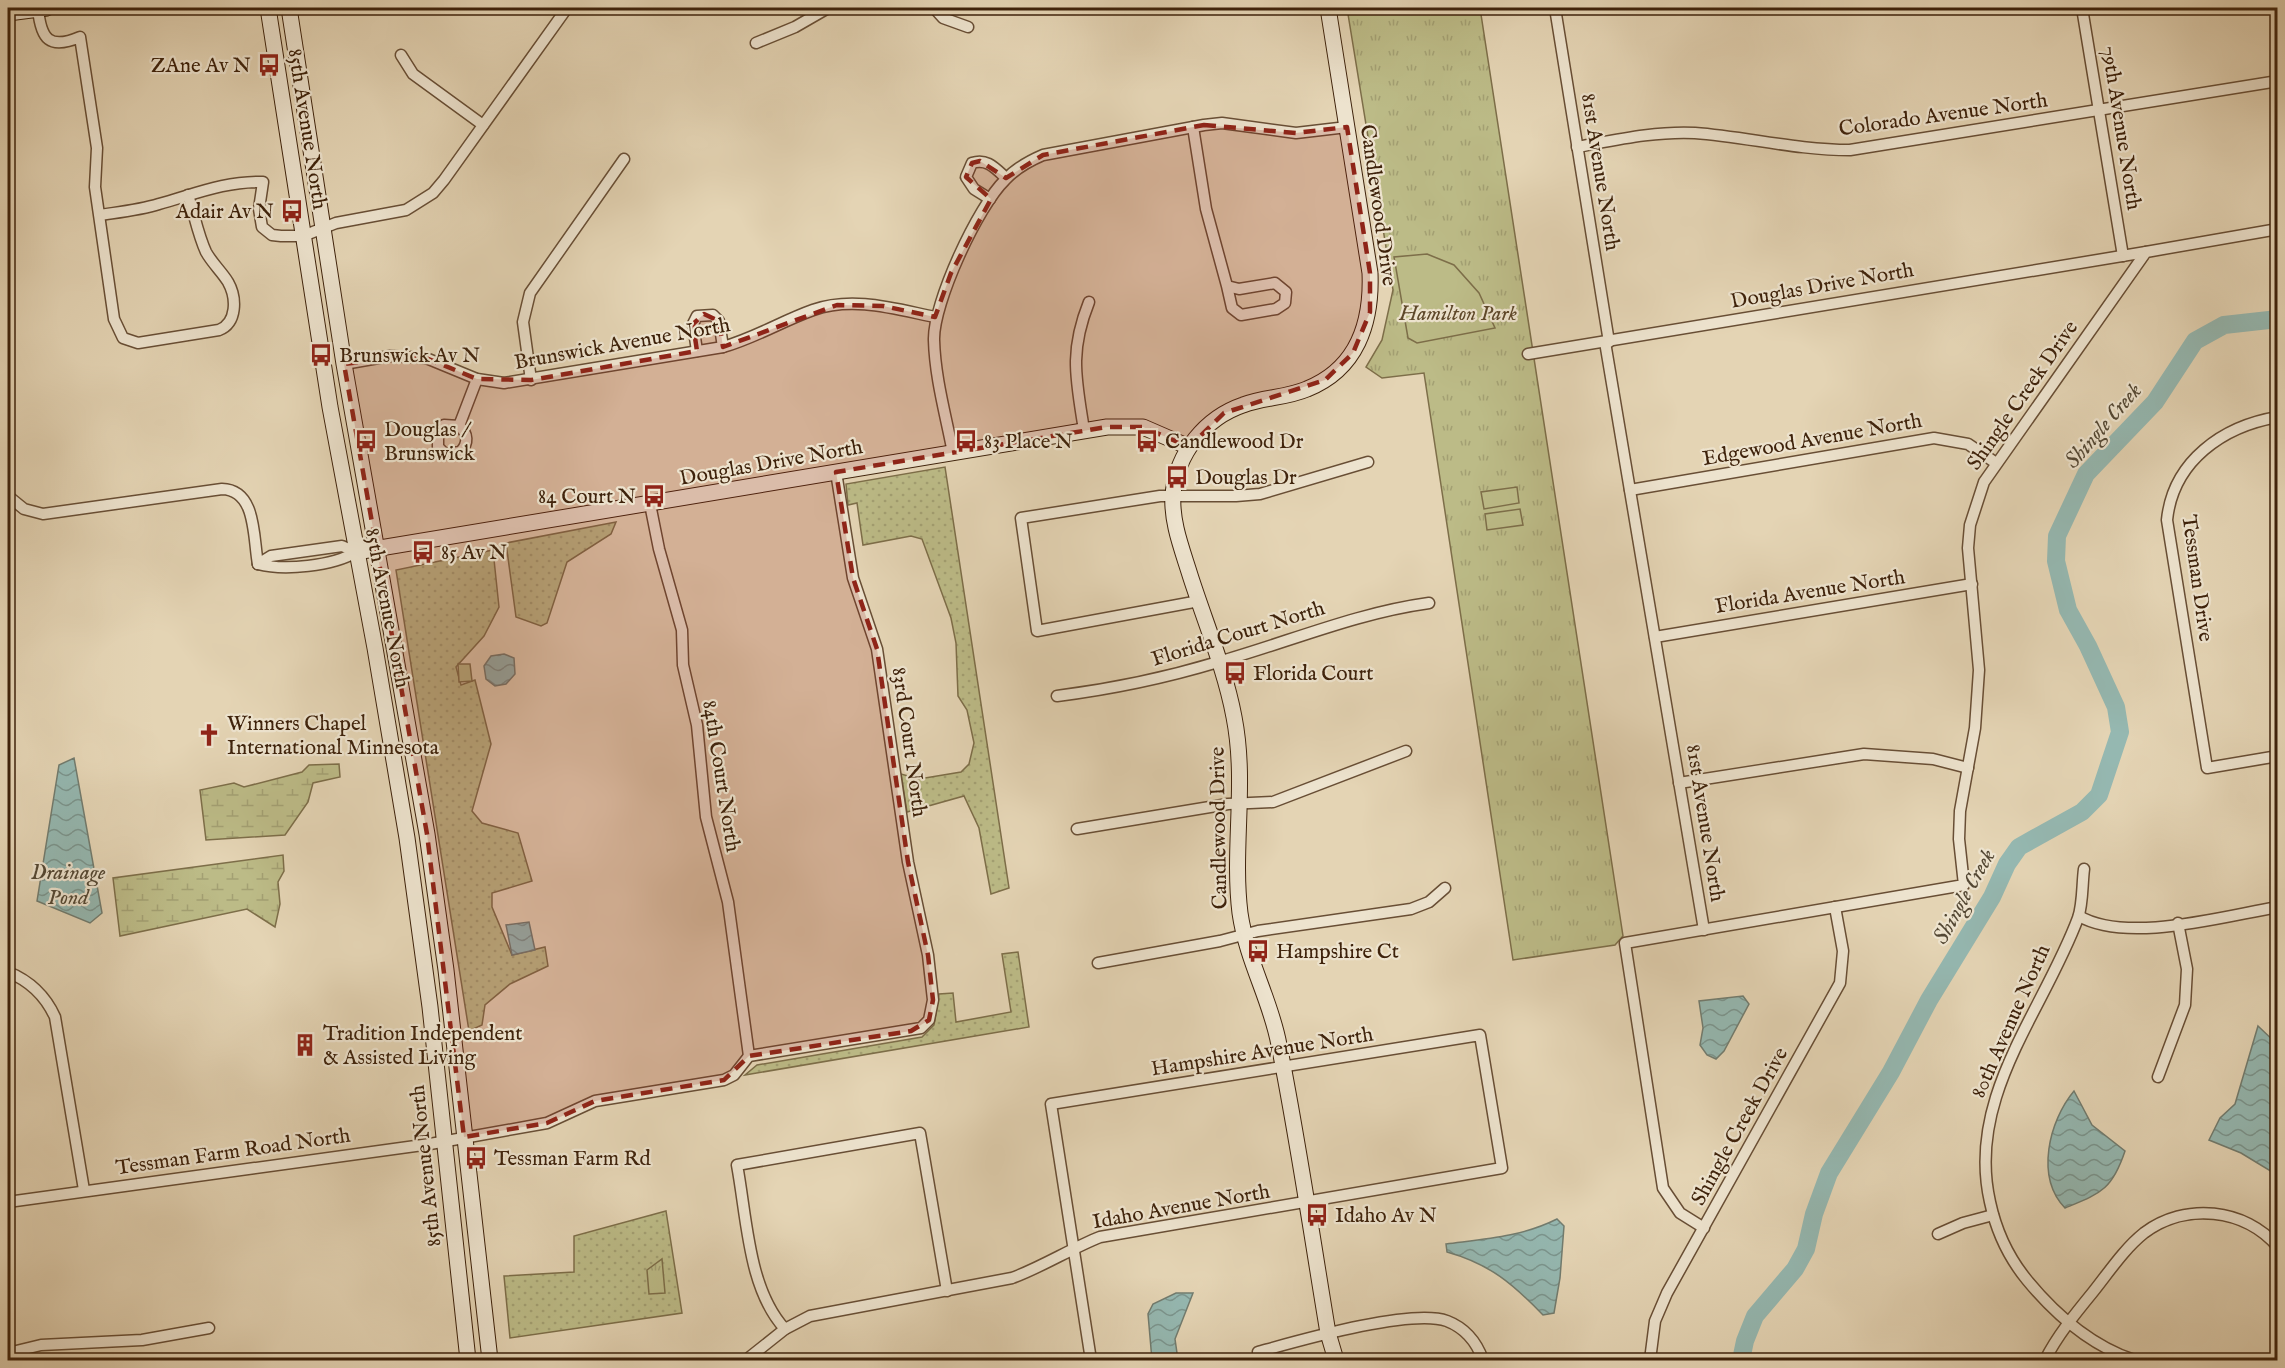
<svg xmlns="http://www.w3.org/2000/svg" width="2285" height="1368" font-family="'IM FELL English',serif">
<defs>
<pattern id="grass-dots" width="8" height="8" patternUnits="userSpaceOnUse" patternTransform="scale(1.5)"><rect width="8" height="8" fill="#bcbb87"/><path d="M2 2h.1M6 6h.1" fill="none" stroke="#a3a073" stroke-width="1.8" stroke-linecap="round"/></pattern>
<pattern id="wetland-marsh" width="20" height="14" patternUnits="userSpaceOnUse" patternTransform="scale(1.5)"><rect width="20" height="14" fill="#bcbb87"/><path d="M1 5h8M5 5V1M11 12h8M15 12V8" fill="none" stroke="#a3a073"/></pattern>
<pattern id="park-tufts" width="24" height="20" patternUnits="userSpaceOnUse" patternTransform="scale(1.5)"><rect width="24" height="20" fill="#bcbb87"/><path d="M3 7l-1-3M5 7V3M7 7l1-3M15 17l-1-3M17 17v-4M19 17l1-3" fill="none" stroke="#a3a073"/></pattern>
<pattern id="water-waves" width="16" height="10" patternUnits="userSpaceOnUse" patternTransform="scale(1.5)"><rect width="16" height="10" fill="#95b8b1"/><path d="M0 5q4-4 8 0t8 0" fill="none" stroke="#7b958e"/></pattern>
</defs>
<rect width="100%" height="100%" fill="#e4d4b4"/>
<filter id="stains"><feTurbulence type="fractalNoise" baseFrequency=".00333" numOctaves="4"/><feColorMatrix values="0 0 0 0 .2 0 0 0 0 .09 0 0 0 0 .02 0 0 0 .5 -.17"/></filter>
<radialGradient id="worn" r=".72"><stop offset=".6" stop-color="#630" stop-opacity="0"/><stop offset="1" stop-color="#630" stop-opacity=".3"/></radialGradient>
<g fill="url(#grass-dots)" stroke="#7d6e49" stroke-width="1.5">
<path d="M945,467l64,421 -18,6 -12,-66 -15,-32 -57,16 -6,-38 18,5 42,-7 8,-8 5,-21 -7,-33 -9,-14 -2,-53 -5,-25 -29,-79 -11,-3 -48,9 -6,-42 -9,2 -2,-21z"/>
<path d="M616,522l-5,12 -44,28 -20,61 -6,3 -25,-9 -10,-74z"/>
<path d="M493,550l6,57 -15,29 -28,31 5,18 14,-5 16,64 -19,67 10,12 36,10 14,48 -40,12v14l20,48 33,-8 3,19 -38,18 -25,21 -3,20 -13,6 -73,-461z"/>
<path d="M1018,952l11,75 -284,48 12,-10 165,-28 12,-12 5,-31 14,-1 3,29 55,-10 -9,-58z"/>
<path d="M666,1211l16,102 -172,25 -6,-62 70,-4v-36z"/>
</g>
<g fill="url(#wetland-marsh)" stroke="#7d6e49" stroke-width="1.5">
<path d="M339,764l1,13 -27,6 -5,19 -23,33 -79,5 -6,-50 34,-7 10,4 58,-15 7,-7z"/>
<path d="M283,855l1,16 -6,11 2,22 -5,23 -28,-18 -127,27 -7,-58z"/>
</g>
<g fill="url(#park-tufts)" stroke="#7d6e49" stroke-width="1.5">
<path d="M1347,8h133l143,928 -8,9 -102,15 -89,-587 -42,5 -16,-11 16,-27 11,-50z"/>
<path d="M458,664h12l2,17 -13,1z"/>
<path d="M662,1259l3,34 -16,1 -2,-24z"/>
</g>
<g fill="#bcbb87" stroke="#7d6e49" stroke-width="1.5">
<path d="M1427,254l27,11 25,28 16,35 -78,15 -9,-5 -14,-81z"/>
<path d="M1517,487l2,16 -35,6 -3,-17z"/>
<path d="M1520,509l3,16 -36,5 -2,-16z"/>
</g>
<g fill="url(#water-waves)" stroke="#727c6f" stroke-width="1.5">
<path d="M504,654l10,4 1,16 -9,10 -11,2 -9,-7 -2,-13 7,-10z"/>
<path d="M74,758l28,155 -12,10 -53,-22 22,-136z"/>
<path d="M529,922l6,28 -23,5 -6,-30z"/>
<path d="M1743,996l6,8 -25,47 -8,8 -9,-4 -7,-10 3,-17 -4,-27z"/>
<path d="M2258,1026l19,18v131l-36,-22 -32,-13 11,-22 15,-14z"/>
<path d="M2074,1091l18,34 33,26c-13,39 -24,42 -60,57 -30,-31 -16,-87 9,-117z"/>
<path d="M1557,1219l7,7 -4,52 -6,35 -11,2c-30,-31 -53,-51 -96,-63l-1,-8c39,-5 75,-7 111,-25z"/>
<path d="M1176,1293h17l-18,46 3,21h-26l-4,-46 5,-10z"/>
</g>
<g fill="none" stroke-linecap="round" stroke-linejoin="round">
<path stroke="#95b8b1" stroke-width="18" d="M1741,1360l4,-19 10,-25 40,-47 11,-20 8,-35 15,-41 62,-101 38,-72 63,-103 15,-33 12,-17 63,-35 17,-17 21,-63 -4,-25 -28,-61 -20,-36 -12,-49 1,-25 29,-62 69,-72 40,-61 29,-16 54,-6"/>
<g stroke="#684e35" stroke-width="13">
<g id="street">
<path d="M934,8l9,10 25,9"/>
<path d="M1555,8l54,334"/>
<path d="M1815,8h6"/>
<path d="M2082,8l41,248"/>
<path d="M38,9c3,30 11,41 42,28l17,111 -2,39 19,132 9,19 15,5 81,-13c18,-7 18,-32 9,-48 -6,-10 -16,-19 -22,-30 -8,-17 -12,-39 -18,-57"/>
<path d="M756,43l39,-16 33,-19"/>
<path d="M401,55l12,19 70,51"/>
<path d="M1193,127l13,82 21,77 12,3 36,-6 11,9 -1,11 -9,6 -35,6 -9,-7 -5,-22"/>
<path d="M1577,147c39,-7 78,-16 118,-14 52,4 102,17 155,17l428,-69"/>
<path d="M990,199l-16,-10 -8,-12 6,-14c15,-5 23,5 34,15"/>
<path d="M100,215c20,-3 40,-5 59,-11 36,-10 66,-23 104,-22l-4,27 3,18 10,8 9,1h22l33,-13 70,-13 27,-17 11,-13 123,-172"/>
<path d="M8,324v51"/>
<path d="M1605,342l99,588"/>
<path d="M697,351l-4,-27 4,-8 16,-1 6,6 4,26"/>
<path d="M1528,354l618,-102"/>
<path d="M344,364l46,-8 36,2 51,21 27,4 219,-36c32,-9 59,-26 90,-37 40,-14 82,-1 122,7"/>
<path d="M531,380l-8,-58 7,-29 94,-134"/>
<path d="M2278,417c-55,9 -105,44 -111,103l40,248 71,-12"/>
<path d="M459,426c9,7 10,18 1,26l-15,2 -7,-7v-15l6,-7 15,1 18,-47"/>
<path d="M1084,430c-8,-51 -15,-78 5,-128"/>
<path d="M953,453c-7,-37 -18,-75 -19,-113 -1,-37 44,-134 71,-160 10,-11 24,-19 38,-25l161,-30 18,-2 74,10 51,-6"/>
<path d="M1630,490l304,-52 34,6 28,19"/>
<path d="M8,496l16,13 19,5 179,-25c35,1 31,49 36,75"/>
<path d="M650,504l9,45 23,81 1,35 14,60 9,92 22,85 21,154"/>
<path d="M258,564l13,-8 71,-10 14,6"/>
<path d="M258,564c26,7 75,2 98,-12"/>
<path d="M1199,601l-162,30 -16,-113 139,-22h76l24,-2 108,-32"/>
<path d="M1655,637l317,-53"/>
<path d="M1057,696c55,-7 108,-18 161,-34 71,-20 138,-49 211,-59"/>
<path d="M1679,783l185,-29 69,5 35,9"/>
<path d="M1077,829l151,-25 45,-2 133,-51"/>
<path d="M2084,869c-2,15 -1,35 -6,49 -35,94 -112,179 -88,284 6,28 19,56 37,78 28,34 65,66 107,80"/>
<path d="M2079,916c48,28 145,0 199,-9"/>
<path d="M1098,963l122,-22 38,-10 153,-22 18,-7 16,-14"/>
<path d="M8,972c22,9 37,23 47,45l29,173"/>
<path d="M2158,1077l27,-72 2,-36 -9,-46"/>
<path d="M8,1202l422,-58 117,-21 48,-22 129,-21 10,-5 15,-19 172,-28 8,-8 4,-20 -5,-45 -20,-93 -31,-213 -24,-71 -17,-106"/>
<path d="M1704,1228l-24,-15 -17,-25 -38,-245 339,-58 -5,-46 1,-28 15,-83 4,-58 -11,-122 2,-23 14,-43 162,-230 132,-23"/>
<path d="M1938,1234l25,-11 30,-8"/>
<path d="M785,1329c-37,-40 -38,-111 -48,-164l183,-32 27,158"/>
<path d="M1258,1352c40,-11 153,-44 189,-31 18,7 30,22 36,39"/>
<path d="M8,1353l33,-8 101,-5 67,-12"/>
<path d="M746,1360l39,-31 25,-13 202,-38c30,-11 58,-29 88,-41l402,-69 -22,-133 -429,69 40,256"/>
<path d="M1650,1360l5,-39 12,-28 173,-310 3,-32 -8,-44"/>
<path d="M2045,1360c12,-24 30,-46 48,-68 16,-20 31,-43 51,-59 41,-31 101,-25 134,14"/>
</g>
</g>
<g stroke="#3e220b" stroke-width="17">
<g id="secondary">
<path d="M268,8l62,399 45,241 32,190 23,169 38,353"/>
<path d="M289,8l55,356 83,470 19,136 44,390"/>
<path d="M1328,8l42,265c2,50 -13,96 -63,116 -21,9 -43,8 -64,16 -38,13 -66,48 -70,89 -2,28 9,55 17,81 15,47 35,94 44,142 13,66 -2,131 6,196 7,49 31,87 39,132 19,95 33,192 49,288l8,27"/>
<path d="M8,13l39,-5"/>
<path d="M356,552l751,-125h36l46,20"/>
</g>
</g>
<use href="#street" stroke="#ede3ce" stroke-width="10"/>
<use href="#secondary" stroke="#ede3ce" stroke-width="15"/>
</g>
<path fill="#8f2418" fill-opacity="0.2" stroke="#8f2418" stroke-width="4.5" stroke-dasharray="12 8" stroke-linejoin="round" d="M1204,125l92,8 51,-6 23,146v39l-17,41 -28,27 -101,33 -35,34 -46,-20h-36l-271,45 17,106 24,71 31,213 20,93 5,45 -4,20 -18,11 -162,25 -25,24 -129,21 -48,22 -83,14 -37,-303 -83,-470 65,-8 17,2 51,21 54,1 166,-29 -4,-27 11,-10 15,7 4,26 114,-42 46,1 52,11 16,-44 40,-74 -25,-22 6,-14 8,-2 26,17 37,-23z"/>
<defs>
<g id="bus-bare" transform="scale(1.8)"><path d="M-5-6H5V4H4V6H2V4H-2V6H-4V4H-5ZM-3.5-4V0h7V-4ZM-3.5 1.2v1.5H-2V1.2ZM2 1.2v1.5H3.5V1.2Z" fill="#8f2418" stroke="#ede3ce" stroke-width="2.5" paint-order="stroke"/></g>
<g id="church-bare" transform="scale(1.8)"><path d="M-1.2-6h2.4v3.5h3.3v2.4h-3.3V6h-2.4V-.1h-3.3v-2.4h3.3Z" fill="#8f2418" stroke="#ede3ce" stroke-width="2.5" paint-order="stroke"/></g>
<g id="building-bare" transform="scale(1.8)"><path d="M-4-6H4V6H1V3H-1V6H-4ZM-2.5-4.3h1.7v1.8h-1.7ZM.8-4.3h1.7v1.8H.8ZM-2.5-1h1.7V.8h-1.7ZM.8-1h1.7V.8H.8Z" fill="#8f2418" stroke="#ede3ce" stroke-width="2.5" paint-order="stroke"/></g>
</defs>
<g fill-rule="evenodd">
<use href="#bus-bare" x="269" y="65"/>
<use href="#bus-bare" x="292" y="211"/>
<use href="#bus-bare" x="321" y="355"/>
<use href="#bus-bare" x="366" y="441"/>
<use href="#bus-bare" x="966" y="441"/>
<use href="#bus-bare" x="1147" y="441"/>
<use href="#bus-bare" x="1177" y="477"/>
<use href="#bus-bare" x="654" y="496"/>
<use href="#bus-bare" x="423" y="552"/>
<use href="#bus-bare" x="1235" y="673"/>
<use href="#church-bare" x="209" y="735"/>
<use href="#bus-bare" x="1258" y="951"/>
<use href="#building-bare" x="305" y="1045"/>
<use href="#bus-bare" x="476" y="1158"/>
<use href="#bus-bare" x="1317" y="1215"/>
</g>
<g text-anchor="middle" stroke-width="4.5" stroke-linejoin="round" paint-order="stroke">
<g font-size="21" fill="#3e220b" stroke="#ede3ce" text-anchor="start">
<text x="251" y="72" text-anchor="end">ZAne Av N</text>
<text x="274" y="218" text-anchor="end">Adair Av N</text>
<text x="339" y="362">Brunswick Av N</text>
<text x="384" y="436">Douglas /<tspan x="384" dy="24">Brunswick</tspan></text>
<text x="984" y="448">83 Place N</text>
<text x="1165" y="448">Candlewood Dr</text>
<text x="1195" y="484">Douglas Dr</text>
<text x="636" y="503" text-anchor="end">84 Court N</text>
<text x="441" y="559">85 Av N</text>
<text x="1253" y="680">Florida Court</text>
<text x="227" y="730">Winners Chapel<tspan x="227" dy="24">International Minnesota</tspan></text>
<text x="1276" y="958">Hampshire Ct</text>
<text x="323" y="1040">Tradition Independent<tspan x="323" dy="24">&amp; Assisted Living</tspan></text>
<text x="494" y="1165">Tessman Farm Rd</text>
<text x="1335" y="1222">Idaho Av N</text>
</g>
<g font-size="21" fill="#3e220b" stroke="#ede3ce">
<text transform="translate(1943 114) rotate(-8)" y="7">Colorado Avenue North</text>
<text transform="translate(2122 128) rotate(81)" y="7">79th Avenue North</text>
<text transform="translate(308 129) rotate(81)" y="7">85th Avenue North</text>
<text transform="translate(1601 172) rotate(81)" y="7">81st Avenue North</text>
<text transform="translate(1379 205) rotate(82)" y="7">Candlewood Drive</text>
<text transform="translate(1822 285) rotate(-10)" y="7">Douglas Drive North</text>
<text transform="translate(622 343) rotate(-10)" y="7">Brunswick Avenue North</text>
<text transform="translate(2022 395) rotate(-55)" y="7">Shingle Creek Drive</text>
<text transform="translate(1812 439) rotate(-10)" y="7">Edgewood Avenue North</text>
<text transform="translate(771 462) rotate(-10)" y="7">Douglas Drive North</text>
<text transform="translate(2198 578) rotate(82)" y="7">Tessman Drive</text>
<text transform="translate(1810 591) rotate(-9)" y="7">Florida Avenue North</text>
<text transform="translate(388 608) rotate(79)" y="7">85th Avenue North</text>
<text transform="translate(1238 633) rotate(-17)" y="7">Florida Court North</text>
<text transform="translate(910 742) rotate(82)" y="7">83rd Court North</text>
<text transform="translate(722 776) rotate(81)" y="7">84th Court North</text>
<text transform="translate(1706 823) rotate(81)" y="7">81st Avenue North</text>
<text transform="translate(1218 828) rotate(-91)" y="7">Candlewood Drive</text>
<text transform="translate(2010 1021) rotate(-66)" y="7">80th Avenue North</text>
<text transform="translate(1262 1051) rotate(-9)" y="7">Hampshire Avenue North</text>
<text transform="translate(1739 1126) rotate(-61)" y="7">Shingle Creek Drive</text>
<text transform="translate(233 1151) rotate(-8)" y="7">Tessman Farm Road North</text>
<text transform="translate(425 1166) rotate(-96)" y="7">85th Avenue North</text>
<text transform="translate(1181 1206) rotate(-10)" y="7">Idaho Avenue North</text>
</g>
<g font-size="21" font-style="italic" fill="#5e482a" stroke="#ede3ce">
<text x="1458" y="320">Hamilton Park</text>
</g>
<g font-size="22" font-style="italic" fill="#544834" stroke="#ede3ce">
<text transform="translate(2102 425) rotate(-49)" y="8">Shingle Creek</text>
<text x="68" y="879">Drainage<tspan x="68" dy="25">Pond</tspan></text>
<text transform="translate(1963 896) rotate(-61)" y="8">Shingle Creek</text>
</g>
</g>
<rect width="2285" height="1368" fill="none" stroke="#e4d4b4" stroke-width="30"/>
<rect x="9" y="9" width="2267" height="1350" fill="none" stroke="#3e220b" stroke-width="3"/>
<rect x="15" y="15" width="2255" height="1338" fill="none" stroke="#3e220b" stroke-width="1.5"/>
<rect width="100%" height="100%" filter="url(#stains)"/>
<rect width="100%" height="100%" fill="url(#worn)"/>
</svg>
